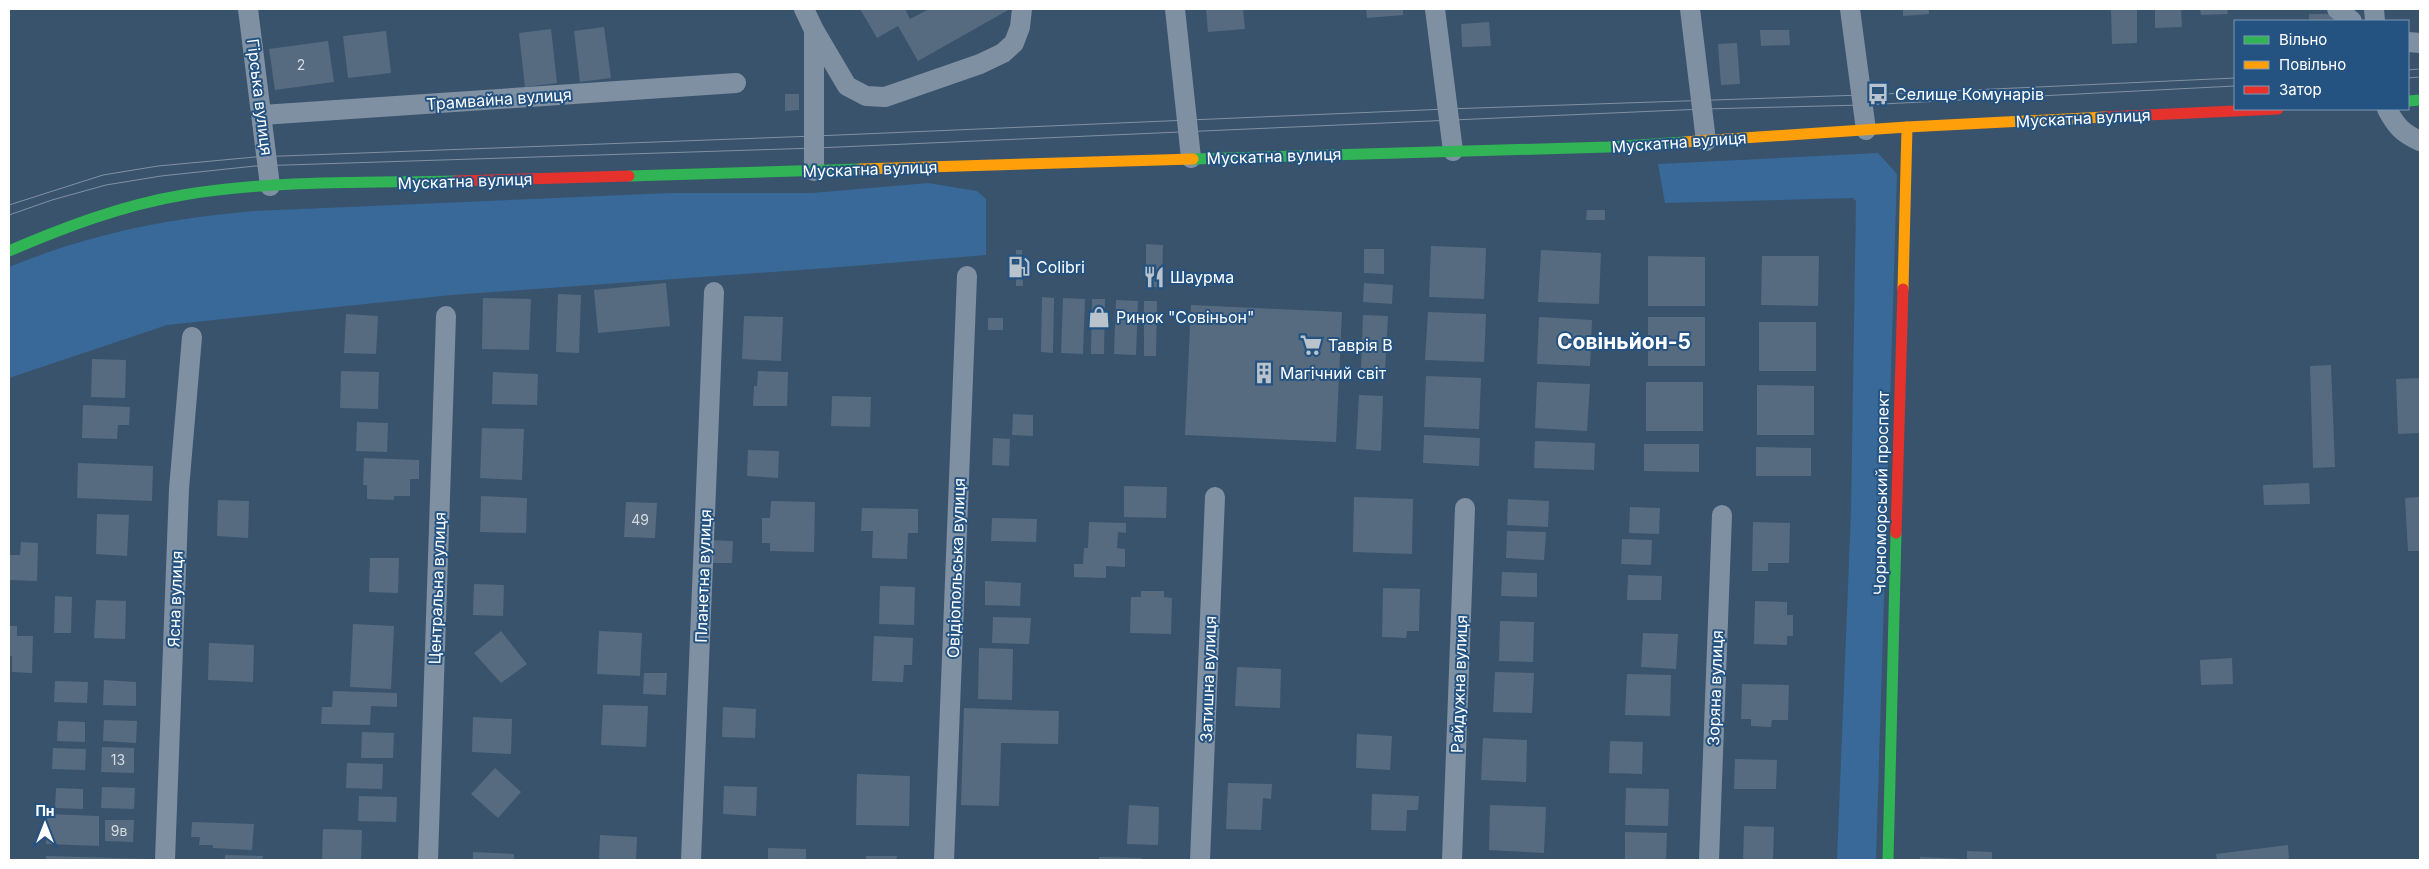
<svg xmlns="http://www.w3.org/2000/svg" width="2429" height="869" font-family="Inter,sans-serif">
<rect width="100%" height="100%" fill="#39536c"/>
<g fill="#386998">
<path d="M1878,153l19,21 -21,686h-39l14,-349 5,-310 -3,-3 -188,5 -7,-39z"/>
<path d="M928,183l49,8 9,8v56l-145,12 -390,28 -284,30 -158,53v-111c84,-34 156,-48 245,-56l416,-18h142z"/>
</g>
<g fill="#566b7f">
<path d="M860,9h45l5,10 19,-10h81l-92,52 -20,-35 -21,12z"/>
<path d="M1206,9h37l2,20 -37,3z"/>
<path d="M1366,9h37v6l-36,3z"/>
<path d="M1903,9h26v5l-26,2z"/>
<path d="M2111,9h26v34l-25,1z"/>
<path d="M2155,9h26l1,18 -27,1z"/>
<path d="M2200,9h27l1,5 -27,1z"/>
<path d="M2309,14h33l-1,7h-32z"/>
<path d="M1489,22l2,24 -29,1 -1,-23z"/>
<path d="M604,27l7,51 -31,4 -6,-51z"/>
<path d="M551,29l6,54 -32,4 -6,-54z"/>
<path d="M1760,30h29l1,15 -29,1z"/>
<path d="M386,31l5,42 -43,5 -5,-42z"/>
<path d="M328,41l6,41 -59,8 -6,-41z"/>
<path d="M1737,43l3,41 -19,1 -3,-41z"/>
<path d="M785,94h14v16l-14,1z"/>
<path d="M1587,210h18v10h-19z"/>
<path d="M1146,244l17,1 -1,42h-16z"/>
<path d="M1431,246l55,2 -2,51 -55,-2z"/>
<path d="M1364,249h20v25l-20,-1z"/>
<path d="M1016,250h6l1,36h-7z"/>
<path d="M1541,250l60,3 -2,51 -61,-2z"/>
<path d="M1648,256l57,1v49h-57z"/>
<path d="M1762,256h57l-1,50 -57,-1z"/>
<path d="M666,283l4,43 -72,7 -4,-43z"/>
<path d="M1364,283l29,2 -1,19 -29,-2z"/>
<path d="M558,294l23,1 -2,58 -23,-1z"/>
<path d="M1042,297l12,1 -1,55 -12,-1z"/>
<path d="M483,298l48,1 -2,51 -47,-1z"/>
<path d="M1063,298l22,1 -2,55 -22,-1z"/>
<path d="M1092,299h13l-1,55h-13z"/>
<path d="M1116,300l22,1 -2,54 -22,-1z"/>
<path d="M1144,301h13l-1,55h-12z"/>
<path d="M1191,305l151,7 -6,130 -151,-7z"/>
<path d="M1428,312l58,2 -2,48 -59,-2z"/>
<path d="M346,314l32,2 -2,38 -32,-1z"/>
<path d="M1363,315l25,1 -3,55 -24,-1z"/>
<path d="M744,316l39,1 -2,44 -39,-2z"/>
<path d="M1539,317l53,3 -2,46 -53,-2z"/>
<rect x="1648" y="317" width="57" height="49"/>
<rect x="988" y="318" width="15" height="12"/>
<rect x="1759" y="322" width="57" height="49"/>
<path d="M92,359l34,1 -1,38 -34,-1z"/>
<path d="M2331,365l4,102 -22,1 -3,-102z"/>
<path d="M341,371l38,1 -1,37 -38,-1z"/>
<path d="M758,371l30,1 -1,34h-34l1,-20h3z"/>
<path d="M493,372l45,2 -1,31 -45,-1z"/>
<path d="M1426,376l55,2 -2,51 -55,-2z"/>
<path d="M2420,378v55l-22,1 -2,-55z"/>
<path d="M1537,382l53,2 -3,47 -52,-3z"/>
<rect x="1646" y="382" width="57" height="49"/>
<path d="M1757,385l57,1v49h-57z"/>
<path d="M1359,395l24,1 -2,55 -25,-2z"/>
<path d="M832,396l39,1 -1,30 -39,-1z"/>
<path d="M83,405l47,2 -1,18h-11l-1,14 -35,-1z"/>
<path d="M1013,414l20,1v21l-21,-1z"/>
<path d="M357,422l31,1 -1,29 -31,-1z"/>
<path d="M482,428l42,1 -2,51 -42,-2z"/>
<path d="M1424,435l56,3 -1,28 -56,-3z"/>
<path d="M993,438l17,1 -1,27 -17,-1z"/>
<path d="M1535,441l60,2 -1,27 -60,-2z"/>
<path d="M1644,444h55v28l-55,-1z"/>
<path d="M1756,447l55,1v28h-55z"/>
<path d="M748,450l31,1 -1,27 -31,-2z"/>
<path d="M364,458l55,2v19h-9v17h-16v4l-27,-1v-14h-4z"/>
<path d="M78,463l75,3 -1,35 -75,-3z"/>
<path d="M2309,483l1,21 -46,1 -1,-20z"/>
<path d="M1124,486l43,1 -1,31 -42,-1z"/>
<path d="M481,496l46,2 -1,35 -46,-1z"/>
<path d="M1354,497l59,2 -1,55 -59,-2z"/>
<path d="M2420,497v54h-12l-3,-53z"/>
<path d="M1508,499l41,2 -1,26 -41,-2z"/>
<path d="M218,500l31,1 -1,37 -31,-2z"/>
<path d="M771,501l44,1 -1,50 -44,-1v-8h-8v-25h8z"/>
<path d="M626,502l31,1 -2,35 -31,-1z"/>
<path d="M1630,507l30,1 -1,26 -30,-1z"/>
<path d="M862,508l56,1v24h-10l-1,26 -35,-1 1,-27h-12z"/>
<path d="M97,514l32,1 -2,41 -31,-2z"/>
<path d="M992,518l45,1 -1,23 -45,-1z"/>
<path d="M1089,522l37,1v10l-8,-1 -1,16 8,1v18l-19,-1v12l-32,-1v-13h9l1,-16h4z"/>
<path d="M1753,522l37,1 -1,40h-21v8h-16z"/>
<path d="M1507,531l39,1 -2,28 -38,-2z"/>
<path d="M1622,539l30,1 -1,25 -30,-1z"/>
<path d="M709,540l24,1 -1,22h-24z"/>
<path d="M21,542l17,1 -1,38 -28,-1v-25h11z"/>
<path d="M370,558h29l-1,35 -29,-1z"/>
<path d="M1502,572l35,1v24l-36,-1z"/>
<path d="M1628,575l34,1 -1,24h-34z"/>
<path d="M985,581l36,2 -1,23 -35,-1z"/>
<path d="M474,584l30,1 -1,31 -30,-1z"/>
<path d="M880,586l35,1 -1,38 -35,-1z"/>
<path d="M1383,588l37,1 -1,42h-12l-1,7 -24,-1z"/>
<path d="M1141,591h23v6l8,1 -1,36 -41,-1 1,-36h10z"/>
<path d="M55,596l17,1 -1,36h-17z"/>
<path d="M96,600l30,1 -1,38 -31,-1z"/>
<path d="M1755,601l32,1v13h6v21h-6v9l-33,-1z"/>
<path d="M993,617l38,1 -2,26 -37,-1z"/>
<path d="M1500,621l34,1 -1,40 -34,-1z"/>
<path d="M353,624l41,2 -3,63 -41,-2z"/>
<path d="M9,626h8v10h16l-1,37 -20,-1v-16h-3z"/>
<path d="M501,631l26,33 -26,19 -27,-30z"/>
<path d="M599,631l43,2 -2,43 -43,-2z"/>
<path d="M1643,633l35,1 -2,35 -35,-2z"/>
<path d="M874,636l39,2 -1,27h-8l-1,17 -31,-1z"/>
<path d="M209,643l45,2 -1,37 -45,-2z"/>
<path d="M979,648l34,1 -1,51 -34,-1z"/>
<path d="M2232,658l1,26 -32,1 -1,-25z"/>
<path d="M1237,667l44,2 -1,39 -45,-2z"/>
<path d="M1495,672l39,1 -2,40 -39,-1z"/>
<path d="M644,673h23l-1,22 -23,-1z"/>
<path d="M1627,674l44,1 -1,41 -45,-1z"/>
<path d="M104,680l32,2v24l-33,-1z"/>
<path d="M55,681l33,1 -1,21 -33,-1z"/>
<path d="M1742,684l47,1 -1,35h-16l-1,7 -20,-1v-7h-10z"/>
<path d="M333,691l64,2v14l-26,-1 -1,19 -49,-1 1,-17h10z"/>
<path d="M603,705l45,1 -2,41 -45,-2z"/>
<path d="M723,707l33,2 -1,29 -33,-1z"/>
<path d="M964,708l95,3 -1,33 -57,-1 -2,63 -38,-1z"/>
<path d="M473,717l39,2 -1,35 -39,-2z"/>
<path d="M104,720l33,1 -1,22 -33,-2z"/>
<path d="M58,721l27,1v20l-28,-1z"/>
<path d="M362,732l32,1 -1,25h-32z"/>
<path d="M1357,734l35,2 -2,34 -34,-2z"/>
<path d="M1483,738l44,2 -1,42 -45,-2z"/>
<path d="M1610,741l33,1 -1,32 -33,-1z"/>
<path d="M102,747l32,1v25l-33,-1z"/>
<path d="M53,748l33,1 -1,21 -33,-1z"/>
<path d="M1735,759l42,1 -1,29h-42z"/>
<path d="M347,763l36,1 -1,25 -36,-1z"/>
<path d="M495,768l26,24 -23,26 -27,-24z"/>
<path d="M857,774l53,2 -1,50 -53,-1z"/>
<path d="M1228,783l44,1 -1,15 -8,-1 -2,32 -35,-1z"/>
<path d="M724,786l33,1 -1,29 -33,-2z"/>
<path d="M102,787l33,1 -1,21 -33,-1z"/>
<path d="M56,788l27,1v20l-28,-1z"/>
<path d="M1626,788l43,1 -1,37 -43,-1z"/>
<path d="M1372,794l47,2 -1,14h-11l-1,21 -35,-1z"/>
<path d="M359,796l38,1 -1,25 -38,-1z"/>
<path d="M1129,805l30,2 -1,38 -31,-1z"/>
<path d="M1490,805l56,2 -2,46 -55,-3z"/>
<path d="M47,814l52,2v30l-53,-2z"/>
<path d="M105,820h29l-1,22 -28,-1z"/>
<path d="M192,822l62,2 -2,26 -39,-2v-3h-14l1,-8h-9z"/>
<path d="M1744,826l30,1 -1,33h-30z"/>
<path d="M323,829l39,1 -1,30h-39z"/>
<path d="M1625,832l42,1 -1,27h-41z"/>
<path d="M600,835l37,2 -1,23h-37z"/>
<path d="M2288,845l1,15h-72l-1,-6z"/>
<path d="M768,848l38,1v11h-38z"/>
<path d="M1967,851l25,1v8h-72v-3l47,2z"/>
<path d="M473,852l41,2v6h-41z"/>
<path d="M225,855l38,1 -1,4h-37z"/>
<path d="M46,856l104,3v1h-104z"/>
<path d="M866,856h31l-1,4h-30z"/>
<path d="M1099,857l43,1v2h-43z"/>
</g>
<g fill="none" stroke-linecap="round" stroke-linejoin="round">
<g stroke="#7f90a2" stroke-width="20">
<path d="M248,9l22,177"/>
<path d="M804,9l10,21 33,56 19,10 19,1 95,-33 23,-11 11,-10 6,-16 2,-18"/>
<path d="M1175,9l16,149"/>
<path d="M1435,9l18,142"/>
<path d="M1690,9l16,132"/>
<path d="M1850,9l16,121"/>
<path d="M2337,9l15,12"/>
<path d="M2374,9l1,12"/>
<path d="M814,30v141"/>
<path d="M2408,42l12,1"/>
<path d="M2387,109c9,17 15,24 33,32"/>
<path d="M262,115l474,-32"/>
<path d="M165,860l14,-371 13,-152"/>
<path d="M428,860l18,-544"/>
<path d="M691,860l23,-568"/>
<path d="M944,860l23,-584"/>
<path d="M1200,860l15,-363"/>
<path d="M1452,860l13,-352"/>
<path d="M1709,860l13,-345"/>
</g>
<g stroke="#30b455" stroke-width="11">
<path d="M2408,101l12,-1"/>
<path d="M1193,159l415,-12 76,-5"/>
<path d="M629,176l231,-7"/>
<path d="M9,251c56,-24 114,-46 174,-56 89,-15 183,-12 273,-14"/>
<path d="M1888,860l8,-327"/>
</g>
<g stroke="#ff9f0a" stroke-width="11">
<path d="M1684,142l223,-15 198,-10"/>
<path d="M860,169l333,-10"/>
<path d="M1903,289l4,-162"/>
</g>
<g stroke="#e5322d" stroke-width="11">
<path d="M2105,117l173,-8"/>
<path d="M456,181l173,-5"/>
<path d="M1896,533l7,-244"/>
</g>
<g stroke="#8091a2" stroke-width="1">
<path d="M2408,70l12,-1"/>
<path d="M2408,78l12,-1"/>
<path d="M9,205l94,-30 55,-9 97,-9 560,-21 632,-27 415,-14 373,-17"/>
<path d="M9,215l43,-15 54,-15 55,-9 94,-10 561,-18 887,-39 160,-4 372,-19"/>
</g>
</g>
<defs>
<g id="bus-bare" transform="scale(1.725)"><path d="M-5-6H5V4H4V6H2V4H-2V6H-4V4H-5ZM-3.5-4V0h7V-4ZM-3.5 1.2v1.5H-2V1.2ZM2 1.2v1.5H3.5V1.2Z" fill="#bac3cc" stroke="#245381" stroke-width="2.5" paint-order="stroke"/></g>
<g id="fuel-bare" transform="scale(1.725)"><path d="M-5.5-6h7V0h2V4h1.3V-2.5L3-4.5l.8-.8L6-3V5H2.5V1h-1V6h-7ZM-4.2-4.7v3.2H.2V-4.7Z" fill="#bac3cc" stroke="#245381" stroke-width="2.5" paint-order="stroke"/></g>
<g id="restaurant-bare" transform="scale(1.725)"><path d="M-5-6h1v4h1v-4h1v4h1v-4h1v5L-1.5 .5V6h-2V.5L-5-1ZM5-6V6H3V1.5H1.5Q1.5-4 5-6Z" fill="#bac3cc" stroke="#245381" stroke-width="2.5" paint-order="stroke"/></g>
<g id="shop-bare" transform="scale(1.725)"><path d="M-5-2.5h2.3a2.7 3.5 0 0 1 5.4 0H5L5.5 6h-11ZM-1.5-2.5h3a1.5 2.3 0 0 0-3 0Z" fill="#bac3cc" stroke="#245381" stroke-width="2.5" paint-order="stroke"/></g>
<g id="supermarket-bare" transform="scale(1.725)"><path d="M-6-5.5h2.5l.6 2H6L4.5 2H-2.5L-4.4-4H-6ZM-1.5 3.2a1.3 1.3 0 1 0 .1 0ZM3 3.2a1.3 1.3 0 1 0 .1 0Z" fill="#bac3cc" stroke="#245381" stroke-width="2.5" paint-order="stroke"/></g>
<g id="building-bare" transform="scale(1.725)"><path d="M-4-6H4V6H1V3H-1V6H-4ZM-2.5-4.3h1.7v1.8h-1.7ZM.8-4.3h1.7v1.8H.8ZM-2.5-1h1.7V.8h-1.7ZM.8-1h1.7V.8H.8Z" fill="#bac3cc" stroke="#245381" stroke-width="2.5" paint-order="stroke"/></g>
</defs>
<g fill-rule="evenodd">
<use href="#bus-bare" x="1878" y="94"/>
<use href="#fuel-bare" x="1019" y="267"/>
<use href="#restaurant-bare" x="1154" y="277"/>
<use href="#shop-bare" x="1099" y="317"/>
<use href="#supermarket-bare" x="1311" y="345"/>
<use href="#building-bare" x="1264" y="373"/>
</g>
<g text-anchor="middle" stroke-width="4" stroke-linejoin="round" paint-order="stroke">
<g font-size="14" fill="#d5dadf">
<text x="301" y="70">2</text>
<text x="640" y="525">49</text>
<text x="118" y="765">13</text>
<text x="119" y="836">9в</text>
</g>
<g font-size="16" fill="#fff" stroke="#245381" text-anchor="start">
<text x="1895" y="100">Селище Комунарів</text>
<text x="1036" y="273">Colibri</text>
<text x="1170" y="283">Шаурма</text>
<text x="1116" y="323">Ринок "Совіньон"</text>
<text x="1328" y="351">Таврія В</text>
<text x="1280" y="379">Магічний світ</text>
</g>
<g font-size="16" fill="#fff" stroke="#245381">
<text transform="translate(260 97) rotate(83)" y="6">Гірська вулиця</text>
<text transform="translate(499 99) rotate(-4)" y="6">Трамвайна вулиця</text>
<text transform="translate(2083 118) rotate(-3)" y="6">Мускатна вулиця</text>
<text transform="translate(1679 142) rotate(-4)" y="6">Мускатна вулиця</text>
<text transform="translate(1274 156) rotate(-2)" y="6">Мускатна вулиця</text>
<text transform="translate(870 169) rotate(-2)" y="6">Мускатна вулиця</text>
<text transform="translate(465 181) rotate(-2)" y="6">Мускатна вулиця</text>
<text transform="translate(1881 493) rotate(-89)" y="6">Чорноморський проспект</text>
<text transform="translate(956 568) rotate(-88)" y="6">Овідіопольська вулиця</text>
<text transform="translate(703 576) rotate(-88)" y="6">Планетна вулиця</text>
<text transform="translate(437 588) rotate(-88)" y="6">Центральна вулиця</text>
<text transform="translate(175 599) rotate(-88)" y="6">Ясна вулиця</text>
<text transform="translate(1208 679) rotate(-88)" y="6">Затишна вулиця</text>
<text transform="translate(1459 684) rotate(-88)" y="6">Райдужна вулиця</text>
<text transform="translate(1715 688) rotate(-88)" y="6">Зоряна вулиця</text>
</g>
<g font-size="21" font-weight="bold" fill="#fff" stroke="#245381">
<text x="1624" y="349">Совіньйон-5</text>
</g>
</g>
<rect width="2429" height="869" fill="none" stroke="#ffffff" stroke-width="20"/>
<rect x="2234" y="20" width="175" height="90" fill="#245381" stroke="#7c98b3"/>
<rect x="2244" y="36" width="25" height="8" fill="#30b455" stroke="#7c98b3"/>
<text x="2279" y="45" font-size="15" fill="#ffffff">Вільно</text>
<rect x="2244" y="61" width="25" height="8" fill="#ff9f0a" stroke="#7c98b3"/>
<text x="2279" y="70" font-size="15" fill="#ffffff">Повільно</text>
<rect x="2244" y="86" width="25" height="8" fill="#e5322d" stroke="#7c98b3"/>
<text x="2279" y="95" font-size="15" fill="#ffffff">Затор</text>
<g transform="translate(45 824)" stroke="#245381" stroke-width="4" paint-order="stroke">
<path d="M0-4L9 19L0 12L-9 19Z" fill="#ffffff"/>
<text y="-8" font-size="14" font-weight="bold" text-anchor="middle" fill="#ffffff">Пн</text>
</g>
</svg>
